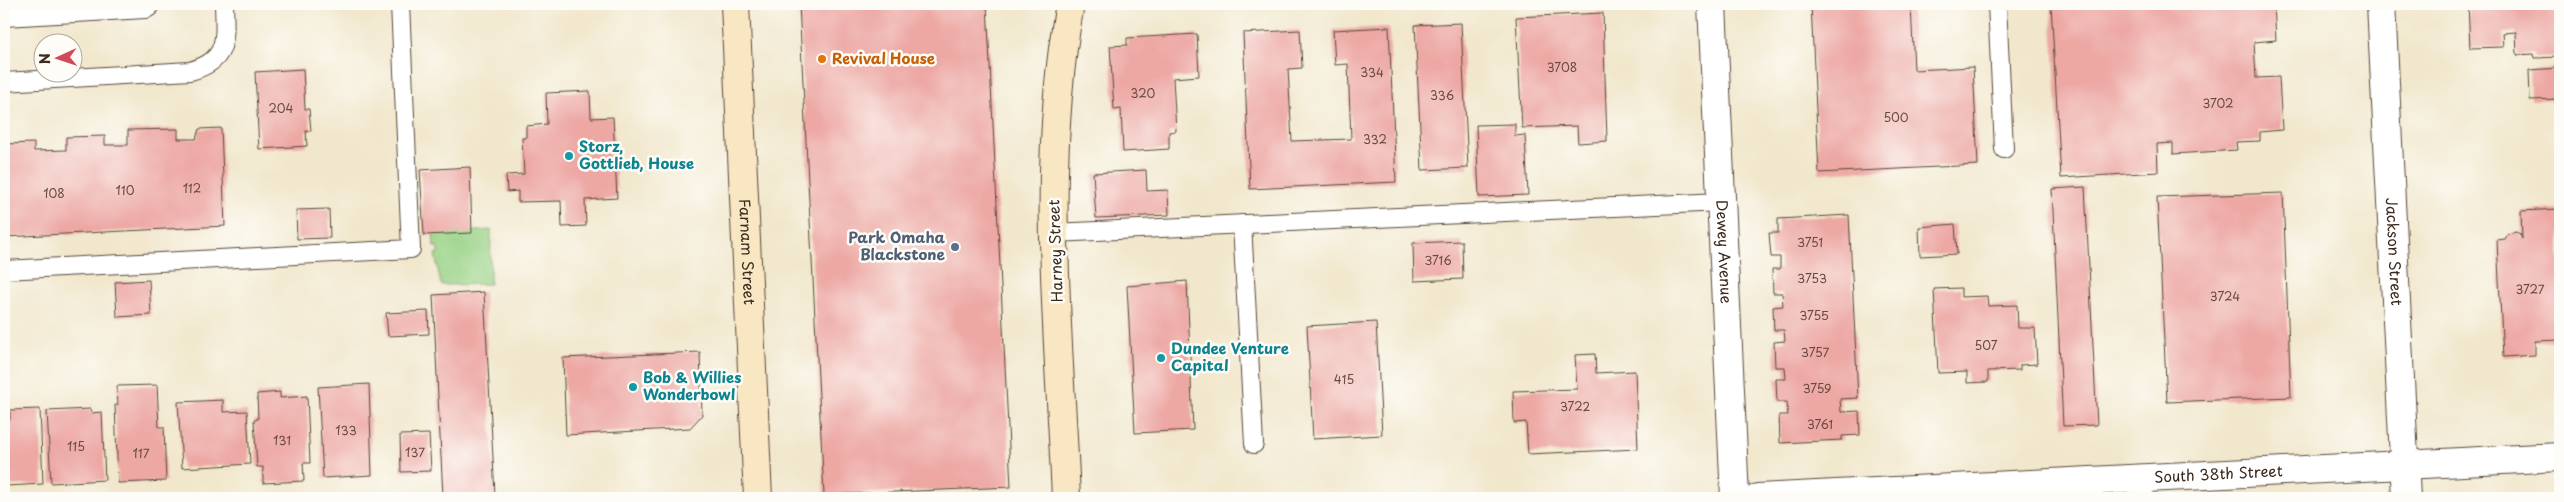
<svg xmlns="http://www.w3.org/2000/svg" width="2564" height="502" font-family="'Playpen Sans',sans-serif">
<rect width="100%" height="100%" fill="#fdfcf7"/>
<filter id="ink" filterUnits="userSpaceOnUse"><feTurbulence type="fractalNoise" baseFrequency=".02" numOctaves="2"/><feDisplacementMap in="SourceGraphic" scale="10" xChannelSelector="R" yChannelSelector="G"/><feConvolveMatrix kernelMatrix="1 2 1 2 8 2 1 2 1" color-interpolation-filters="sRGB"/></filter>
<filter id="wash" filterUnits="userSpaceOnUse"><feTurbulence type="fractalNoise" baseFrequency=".0096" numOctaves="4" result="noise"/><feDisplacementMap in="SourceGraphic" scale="20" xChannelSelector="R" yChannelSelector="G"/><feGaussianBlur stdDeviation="1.12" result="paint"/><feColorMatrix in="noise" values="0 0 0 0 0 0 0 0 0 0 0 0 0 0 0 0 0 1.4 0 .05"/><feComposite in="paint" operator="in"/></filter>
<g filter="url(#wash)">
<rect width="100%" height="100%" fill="#f1e7cc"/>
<path fill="#98d285" stroke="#6a7e52" d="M491,230l-1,54 -49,1 -6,-31 3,-1v-6h-4l-1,-13z"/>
<g id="blocks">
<g fill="#eda8a4">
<path d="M799,4h188l24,483 -187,8z"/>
<path d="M1811,4h100l3,66 59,-3 5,98 -159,8z"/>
<path d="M2051,4h223l2,36 -22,2 2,36 23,-1 3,53 -22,2v9l-24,1 1,8 -64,4v-11l-16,1 1,28 -97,6z"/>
<path d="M2468,4h92v53l-26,1 -1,-4 -16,1 -1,-23 -13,1 1,14 -34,1z"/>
<path d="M1603,13l4,128 -29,2 -1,-17 -55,2 -6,-111z"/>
<path d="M1461,23l7,145 -46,2 -7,-145z"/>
<path d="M1389,27l7,155 -146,7 -7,-156 57,-3 2,38 -14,1 4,72 59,-2 -3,-75 -13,1 -2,-35z"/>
<path d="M1197,34l2,42 -26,2 3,53 -7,1v17l-46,3 -2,-43 -7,1 -4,-64 17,-1v-7z"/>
<path d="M2560,68v31l-30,1 -1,-30z"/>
<path d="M303,69l2,40h4l2,22h-5l1,15 -48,3 -4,-77z"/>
<path d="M590,91l1,27 22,-1 4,81 -32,2 1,26 -24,1 -1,-26 -43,1v-11l-11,1 -1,-17 18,-1 -2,-36h4v-12l21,-2 -1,-31z"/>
<path d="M1515,124v12l10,-1 3,60 -49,2 -3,-72z"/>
<path d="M221,128l4,98 -221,11v-93l30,-1v8l32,-1v-13l39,-1v9h23v-15l50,-1v10h18l3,-10z"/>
<path d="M470,167l2,66 -48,2 -4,-65z"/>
<path d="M1146,170l1,21 21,-1 1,25 -73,3 -3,-45z"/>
<path d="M2085,187l12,238 -34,1 -11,-237z"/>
<path d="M2283,193l8,204 -124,5 -10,-205z"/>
<path d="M329,209l1,29 -33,1 -1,-29z"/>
<path d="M2560,209v131l-25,1v14l-32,2 -6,-117 8,-1 3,-5 8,-2 4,2 2,5 -1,-28z"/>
<path d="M1849,215l9,183 -18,1 1,13 18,-1 1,24 -18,1v4l-62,3 -1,-28h9l-1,-13h-10l-1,-23h10l-1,-12h-10l-1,-25 11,-1 -1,-11h-10l-1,-23 10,-1 -1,-13h-9l-1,-24h8v-12h-9l-2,-24h9v-14z"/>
<path d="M1955,224l2,30 -37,2 -1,-29z"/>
<path d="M1462,241l1,38 -49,2 -1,-38z"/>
<path d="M149,280l2,35 -34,2 -2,-35z"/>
<path d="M1187,281l6,149 -58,3 -8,-147z"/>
<path d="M1961,288v9l26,-1 1,10 29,-1 1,23h17l2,36 -17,1v5l-32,1v11l-21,1v-11l-29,1 -4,-84z"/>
<path d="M484,292l11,203 -52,2 -10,-202z"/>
<path d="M428,311l1,23 -41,2 -2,-23z"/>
<path d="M1376,322l6,113 -69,4 -6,-113z"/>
<path d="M700,352l2,63 -12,13 -124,7 -3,-77z"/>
<path d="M1595,354l1,19 39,-2 3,78 -110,5 -2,-32 -12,1 -1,-32 64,-2 -2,-34z"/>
<path d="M369,384l3,91 -49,3 -5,-91z"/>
<path d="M157,385l2,42h5l2,54 -48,2 -3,-78h3l-1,-19z"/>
<path d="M280,392v6l27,-2 3,67h-7l1,18 -41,2v-16h-6l-3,-47 4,-1 -1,-25z"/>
<path d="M223,400v12l24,-1 3,53 -68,4 -4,-66z"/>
<path d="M40,409l3,75 -37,2 -2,-66h6v-10z"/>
<path d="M90,409l1,4 11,-1 3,68 -54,3 -4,-72z"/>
<path d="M429,434l2,37 -30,1 -1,-37z"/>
</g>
</g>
</g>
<g filter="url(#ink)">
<use href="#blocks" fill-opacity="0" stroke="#564638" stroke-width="1"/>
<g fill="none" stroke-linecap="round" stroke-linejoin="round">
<g stroke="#564638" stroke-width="20">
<g id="lane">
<path d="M1997,4l7,145"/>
<path d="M4,82l186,-11c39,-10 35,-33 34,-67"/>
<path d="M1242,224l12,220"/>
<path d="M1054,233l667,-31"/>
<path d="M4,270l407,-21 -11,-245"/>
<path d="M2143,478l1,20"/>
</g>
</g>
<g stroke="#564638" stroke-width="30">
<g id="street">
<path id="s1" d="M1712,4l23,494"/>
<path id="s2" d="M2381,4l25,494"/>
<path d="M4,12l141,-8"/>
<path id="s3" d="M1758,498l802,-41"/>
</g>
</g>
<g stroke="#564638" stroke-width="30">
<g id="secondary">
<path id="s4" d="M735,4l23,494"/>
<path d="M1066,498c-7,-164 -26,-332 4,-494"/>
</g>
</g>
<use href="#lane" stroke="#fff" stroke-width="18"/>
<use href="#street" stroke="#fff" stroke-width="28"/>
<use href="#secondary" stroke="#f9e7c3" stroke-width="28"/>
</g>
</g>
<circle fill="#e8710a" stroke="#fdfcf7" stroke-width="2" cx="822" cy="59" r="5"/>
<g fill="#0f9aa8" stroke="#fdfcf7" stroke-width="2">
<circle cx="569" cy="156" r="5"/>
<circle cx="1161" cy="358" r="5"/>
<circle cx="633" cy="387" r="5"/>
</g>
<circle fill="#5c6f8a" stroke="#fdfcf7" stroke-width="2" cx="955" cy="247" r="5"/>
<g text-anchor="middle" stroke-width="5" stroke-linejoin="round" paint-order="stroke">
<g font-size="12" fill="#684a40">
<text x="1562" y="72">3708</text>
<text x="1372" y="77">334</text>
<text x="1143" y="98">320</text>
<text x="1442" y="100">336</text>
<text x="2218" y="108">3702</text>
<text x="281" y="113">204</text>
<text x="1896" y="122">500</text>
<text x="1375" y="144">332</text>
<text x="192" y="193">112</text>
<text x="125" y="195">110</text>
<text x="54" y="198">108</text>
<text x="1810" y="247">3751</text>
<text x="1438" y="265">3716</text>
<text x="1812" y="283">3753</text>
<text x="2530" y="294">3727</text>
<text x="2225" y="301">3724</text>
<text x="1814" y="320">3755</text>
<text x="1986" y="350">507</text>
<text x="1815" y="357">3757</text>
<text x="1344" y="384">415</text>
<text x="1817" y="393">3759</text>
<text x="1575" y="411">3722</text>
<text x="1820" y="429">3761</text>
<text x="346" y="435">133</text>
<text x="282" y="445">131</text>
<text x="76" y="451">115</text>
<text x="415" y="457">137</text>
<text x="141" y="458">117</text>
</g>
<g font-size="15" font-weight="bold" fill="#c56008" stroke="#fdfcf7" text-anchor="start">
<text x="832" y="64">Revival House</text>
</g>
<g font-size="15" font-weight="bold" fill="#0d838f" stroke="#fdfcf7" text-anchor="start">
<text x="579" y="152">Storz,<tspan x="579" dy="17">Gottlieb, House</tspan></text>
<text x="1171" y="354">Dundee Venture<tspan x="1171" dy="17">Capital</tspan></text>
<text x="643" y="383">Bob &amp; Willies<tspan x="643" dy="17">Wonderbowl</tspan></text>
</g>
<g font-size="15" font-weight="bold" fill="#4e5e75" stroke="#fdfcf7" text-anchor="end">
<text x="945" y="243">Park Omaha<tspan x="945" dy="17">Blackstone</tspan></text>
</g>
<g font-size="15" fill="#3b2a1e" stroke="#fdfcf7">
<text dy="5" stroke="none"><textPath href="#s4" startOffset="248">Farnam Street</textPath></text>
<text transform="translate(1056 251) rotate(-92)" y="5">Harney Street</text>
<text dy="5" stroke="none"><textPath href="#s1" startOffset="248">Dewey Avenue</textPath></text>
<text dy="5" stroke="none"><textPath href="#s2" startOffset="248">Jackson Street</textPath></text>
<text dy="5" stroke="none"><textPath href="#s3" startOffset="461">South 38th Street</textPath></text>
</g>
</g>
<rect width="2564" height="502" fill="none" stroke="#fdfcf7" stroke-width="20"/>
<g transform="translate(58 58) rotate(267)"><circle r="24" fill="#fdfcf7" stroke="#afa8a0"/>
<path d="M0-4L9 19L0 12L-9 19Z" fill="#d1495b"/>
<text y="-8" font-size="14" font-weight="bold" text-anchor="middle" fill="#3b2a1e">N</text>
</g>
</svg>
